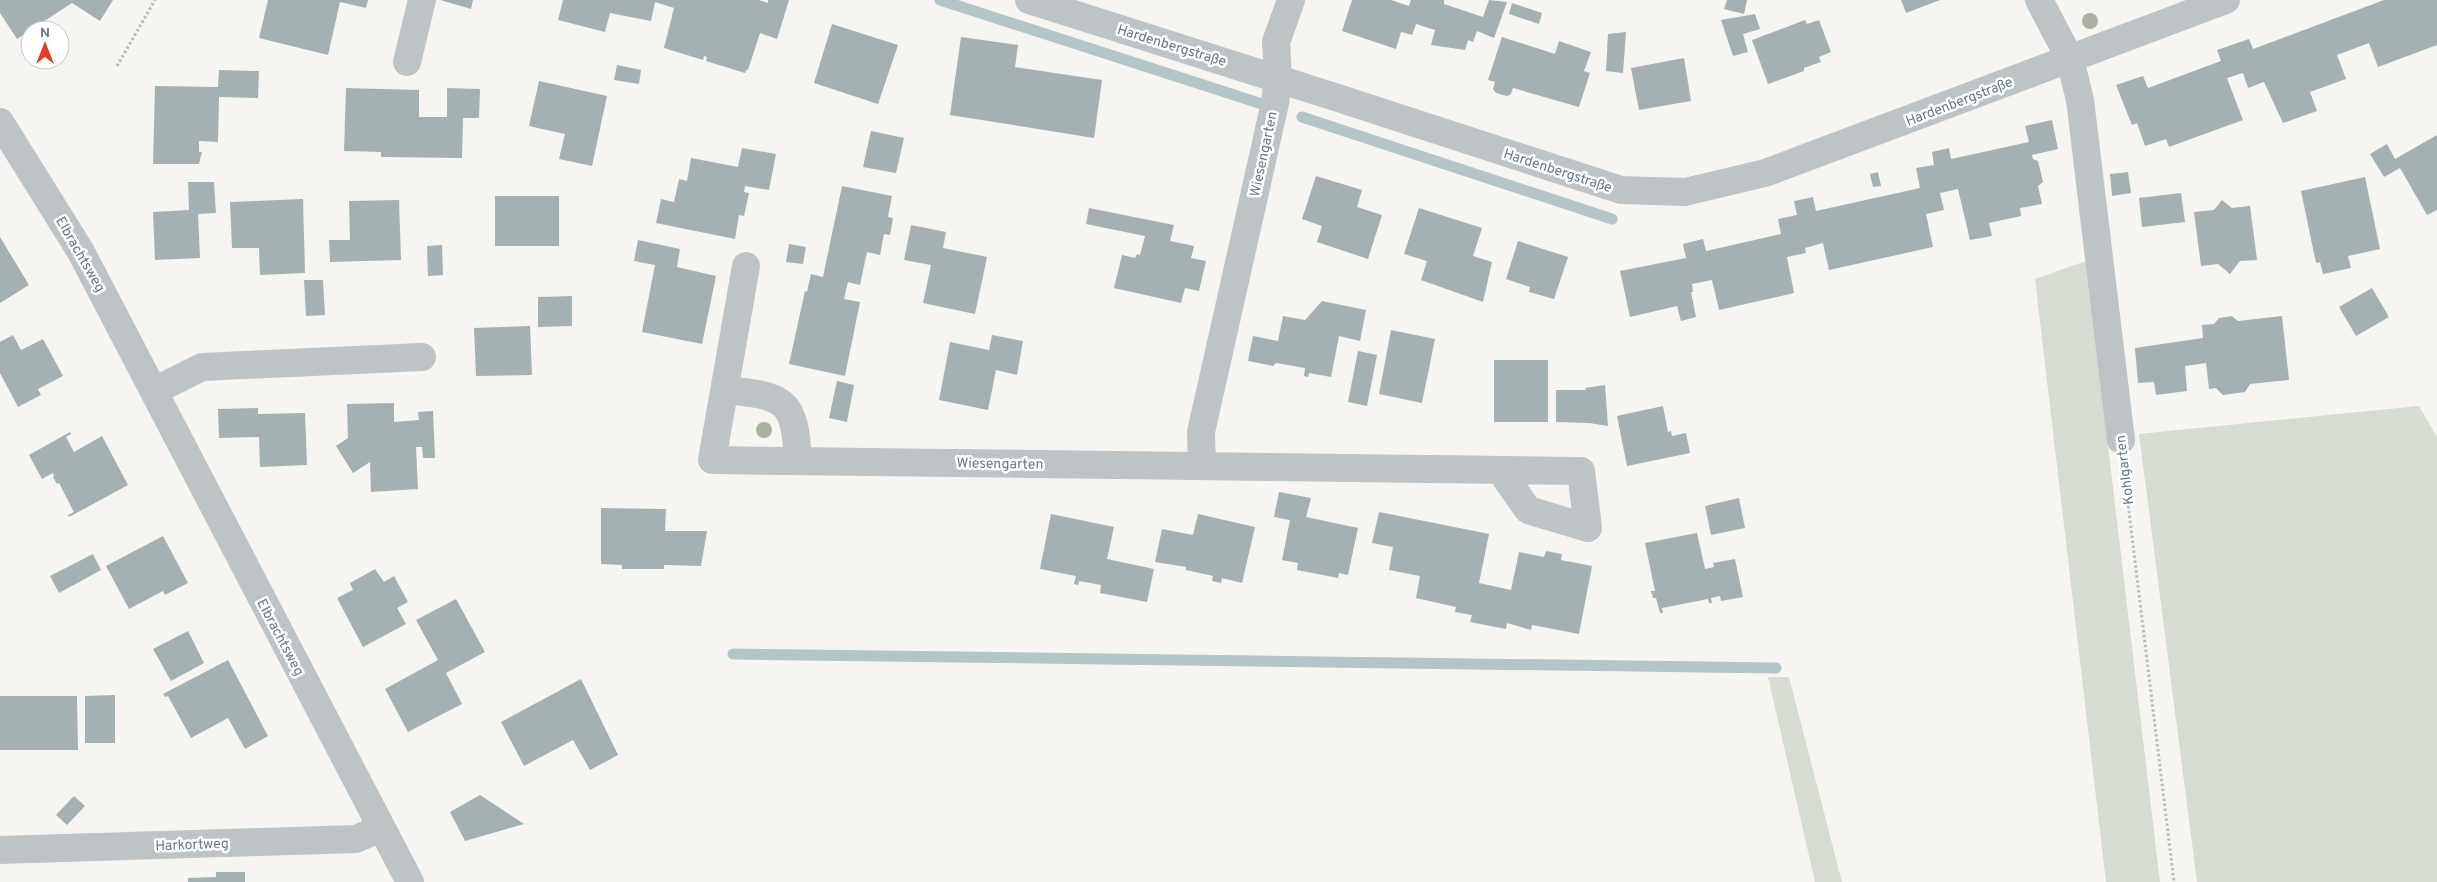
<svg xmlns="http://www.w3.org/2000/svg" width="2437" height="882" font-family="Overpass,sans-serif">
<rect width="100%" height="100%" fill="#f6f5f2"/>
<g fill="#d7dcd3">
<path d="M2086,261l74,621h-54l-71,-603z"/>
<path d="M2419,406l18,31v445h-240l-58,-448z"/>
<path d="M1768,677h21l53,205h-27z"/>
</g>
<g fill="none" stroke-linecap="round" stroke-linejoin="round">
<g stroke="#b5c4c6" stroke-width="11">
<path d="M940,0l322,104"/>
<path d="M1302,117l310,102"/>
<path d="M733,654l1043,14"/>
</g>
</g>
<g fill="#a5b0b3">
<path d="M0,0h113l-13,21 -28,-18 -55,36 -17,-26z"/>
<path d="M268,0h100l-2,8 -26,-6 -12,53 -69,-17z"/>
<path d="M440,0h33l-2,9z"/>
<path d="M563,0h196l9,3v-3h21l-12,39 -17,-6 -12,37 -1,-1 -2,4 -39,-12 1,-4 -3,-1 -1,4 -39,-12 10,-40 -19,-6 -4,19 -41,-8 -5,19 -47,-12z"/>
<path d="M1352,0h39l18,6 2,-6h33v4l39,13 6,-17 18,2 -13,36 -17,-7 -4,11 -5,-2 -3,10 -34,-5 4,-15 -19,-6 -4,11 -11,-3 -5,17 -54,-18z"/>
<path d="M1727,0h20l-3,14 -20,-5z"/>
<path d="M1901,0h39l-34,13z"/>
<path d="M2384,0h53v45l-59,22 -9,-24 -32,12 9,24 -36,13 7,19 -34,12 -19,-41 -16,6 -5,-15 -16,5 16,42 -74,27 -3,-8 -21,7 -8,-23 -5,2 -16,-40 27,-9 5,12 73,-27 -4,-11 32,-11 4,10z"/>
<path d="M1512,3l30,10 -3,11 -30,-10z"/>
<path d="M1755,14l5,15 -17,5 5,18 -15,4 -12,-36z"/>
<path d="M1805,20l2,4 12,-4 12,32 -12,5 2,5 -17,6v3l-36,13 -16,-44z"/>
<path d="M832,24l66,21 -20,59 -64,-21z"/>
<path d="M1626,32l-3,41 -17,-2 2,-37z"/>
<path d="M961,37l57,8 -3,22 87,13 -8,58 -144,-23z"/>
<path d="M1502,37l53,17 4,-13 32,11 -7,19 6,2 -11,34 -66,-19 -2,6 -4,2 -11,-3 -3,-4 2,-7 -7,-2z"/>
<path d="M1684,58l7,43 -52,9 -8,-42z"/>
<path d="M617,65l24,5 -2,14 -25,-4z"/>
<path d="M219,70l40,1 -1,27 -39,-1 -1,45 -19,-1v11h3l-3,12h-46l2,-78 63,1z"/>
<path d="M539,81l68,15 -15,70 -33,-7 6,-25 -36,-8z"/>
<path d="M346,88l73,2v27h28v-29l33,1 -1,29h-16l-1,40 -81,-1v-5l-37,-1z"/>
<path d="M2052,120l6,29 -26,6 1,4 5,2 5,21 -5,4 4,18 -22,4 1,8 -32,7 3,13 -22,4 -12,-51 -18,4 4,17 -18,4 7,33 -104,23 -6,-27 -18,5 1,5 -19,4 7,36 -75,17 -7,-30 -20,4 1,8h-2l5,25 -15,4 -4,-15 -47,11 -10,-46 66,-13 -3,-14 20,-5 3,12 75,-17 -3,-15 19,-4 -3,-14 19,-4 3,14 104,-23 -4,-20 18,-3 -2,-13 17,-4 2,11 78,-17 -4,-16z"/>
<path d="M871,131l33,7 -8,35 -33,-6z"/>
<path d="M2437,135v75l-10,5 -27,-47 -16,9 -14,-23 17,-10 8,15z"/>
<path d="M742,148l34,6 -7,36 -24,-4 -1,6 5,1 -5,23 -5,-1 -4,24 -79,-16 5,-24 13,3 5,-23 8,2 4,-23 47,9z"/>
<path d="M1878,172l3,14 -8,1 -3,-13z"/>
<path d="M2128,172l3,21 -19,3 -2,-22z"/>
<path d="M1316,176l46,14 -5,17 25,8 -14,44 -51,-17 5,-16 -20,-7z"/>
<path d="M2365,177l15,72 -32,7 3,12 -28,6 -3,-12 -4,1 -15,-72z"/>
<path d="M188,182h26l2,31 -18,1 2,44 -45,2 -2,-48 36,-2z"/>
<path d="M842,186l50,10 -4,21 5,1 -3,17 -6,-1 -4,21 -13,-3 -7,33 -12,-3 -4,17 16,3 -15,74 -56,-12 16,-73 2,1 4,-18 12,3z"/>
<path d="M2181,193l4,29 -43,5 -3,-29z"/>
<rect x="495" y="196" width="64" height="50"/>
<path d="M303,199l2,74 -45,2 -1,-27h-27l-2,-46z"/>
<path d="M399,200l2,60 -71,2 -1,-22h21l-1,-39z"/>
<path d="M2222,200l10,8 18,-2 7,54 -17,1 -10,13 -12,-10 -17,2 -7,-54 20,-2z"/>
<path d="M1089,208l85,17 -4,16 24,5 -3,12 15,3 -7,30 -14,-3 -4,15 -67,-15 8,-33 13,3 2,-4 3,1 5,-19 -59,-12z"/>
<path d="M1419,208l63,20 -9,28 19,6 -9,40 -62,-22 6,-19 -23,-7z"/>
<path d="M911,225l35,7 -3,16 44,9 -12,57 -52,-11 8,-38 -27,-5z"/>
<path d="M0,237l29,48 -29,18z"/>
<path d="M638,240l42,9 -3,18 39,9 -14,68 -60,-12 13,-67 -21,-4z"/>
<path d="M1518,241l50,16 -14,42 -25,-7 1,-5 -24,-8z"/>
<path d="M789,244l17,3 -3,17 -17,-2z"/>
<path d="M442,245l1,30 -15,1 -1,-30z"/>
<path d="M304,280h19l2,35 -19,1z"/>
<path d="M2372,288l17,29 -33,19 -17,-29z"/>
<path d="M572,296v30l-34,1v-30z"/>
<path d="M1322,301l44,9 -6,31 -21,-5 -8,41 -22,-4 -1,4 -4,-1 1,-8 -29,-5 -3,3 -25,-5 5,-25 25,5 5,-25 22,4z"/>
<path d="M2232,316l6,5 44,-5 7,64 -39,4 -5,8 -22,3 -7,-7 -7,1 -3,-26 -21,3 2,25 -31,4 -2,-13 -16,1 -3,-35 68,-10 -1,-13 12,-1 5,-6z"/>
<path d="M530,326l2,49 -56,1 -2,-48z"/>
<path d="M1391,330l44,9 -13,64 -43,-9z"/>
<path d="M13,335l8,15 22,-11 20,37 -25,13 3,6 -23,12 -18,-34v-31z"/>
<path d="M992,335l31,6 -6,34 -21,-5 -8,40 -49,-10 11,-58 39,8z"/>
<path d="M1358,351l19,4 -10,51 -19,-4z"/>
<rect x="1494" y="360" width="54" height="62"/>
<path d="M837,381l17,4 -7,37 -18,-4z"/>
<path d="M1605,385l3,41 -19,-3 -33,-1v-32h30l-1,-2z"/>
<path d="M394,403v19l25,-2 -1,-8 15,-1 2,47h-12l-1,-11h-6l2,42 -47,3 -1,-30 -17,11 -17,-27 12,-8 -1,-34z"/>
<path d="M1663,406l5,26 3,-1 1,5 14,-3 4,20 -63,13 -10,-50z"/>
<path d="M258,408v6l47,-1 2,52 -47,2 -1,-30 -40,1 -1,-29z"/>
<path d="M70,432l1,2 -5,3 8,15 28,-16 26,49 -59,32 -1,-2 6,-3 -15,-29 -2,1 -4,-7 1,-1 -1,-3 -11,6 -13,-24z"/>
<path d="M1279,492l32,6 -5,19 52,11 -10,47 -9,-2 -1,5 -41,-8 1,-7 -16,-3 8,-40 -16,-3z"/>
<path d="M1739,498l6,30 -34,7 -6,-29z"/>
<path d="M601,508l65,1 -1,22h42l-6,35 -37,-1v4h-42v-4l-21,-1z"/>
<path d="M1379,512l110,22 -10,49 32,7 8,-38 25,5 2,-6 16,3 -1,6 31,6 -13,68 -47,-9 -1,5 -24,-7 -1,6 -36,-7 2,-7 -17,-3 1,-5 -40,-9 4,-22 -31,-6 4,-23 -21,-4z"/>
<path d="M1051,514l63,13 -7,32 47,10 -7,33 -47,-9 1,-8 -22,-4 -1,4 -4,-1 2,-8 -36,-7z"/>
<path d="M1198,514l57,13 -13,56 -20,-5 -1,5 -9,-2 1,-5 -27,-6v-3l-31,-5 7,-33 31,6z"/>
<path d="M1697,533l8,36 9,-2 -1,-4 22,-4 8,38 -22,4 -1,-5 -9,2 1,5h-3l-1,-4 -46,9 1,5h-3l-4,-15h-3l-2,-7h4l-10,-48z"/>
<path d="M163,536l25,47 -23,12 -2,-4 -34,18 -23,-43z"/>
<path d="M93,554l8,16 -42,23 -9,-17z"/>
<path d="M375,569l9,13 10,-6 14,26 -11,6 9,16 -43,23 -26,-49 16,-8 -3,-7z"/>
<path d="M456,599l29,53 -39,21 16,31 -54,28 -23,-43 53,-29 -22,-40z"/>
<path d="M188,631l16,32 -33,18 -18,-32z"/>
<path d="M228,660l40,76 -23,13 -17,-31 -37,20 -23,-42 -3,1 -2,-3z"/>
<path d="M581,679l37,76 -28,15 -17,-30 -49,26 -23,-44z"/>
<path d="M115,695v48h-30v-47z"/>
<path d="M0,696h77l1,54h-78z"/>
<path d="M480,795l44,29 -59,17 -15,-29z"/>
<path d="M74,796l11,10 -18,19 -11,-10z"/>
<path d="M216,872h29v10h-57v-4l28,-1z"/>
</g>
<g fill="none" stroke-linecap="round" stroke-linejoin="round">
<g stroke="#b8bcbe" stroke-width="3" stroke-dasharray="2.5 2.5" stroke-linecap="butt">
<path d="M117,66l38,-66"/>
<path d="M2124,471l50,411"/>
</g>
<g stroke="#bec4c6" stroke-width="28">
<path d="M1029,0l309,98 283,92 64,2 80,-19 461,-173"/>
<path d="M2039,0l31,59 10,41 41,340"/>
<path d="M407,62l15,-62"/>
<path d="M0,122l81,130 329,630"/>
<path d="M746,266l-34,194 869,11 7,57 -60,-18 -28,-40"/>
<path d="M725,390c59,6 70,8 73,71"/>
<path d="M154,391l48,-24 220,-10"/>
<path d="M1202,465l-1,-33 74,-329 3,-25 -2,-36 15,-42"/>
<path d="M0,850l356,-11 25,-11"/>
</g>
</g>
<g fill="#a9b1a3">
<circle cx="2090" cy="21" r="8"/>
<circle cx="764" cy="430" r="8"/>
</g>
<g text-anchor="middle" stroke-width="5" stroke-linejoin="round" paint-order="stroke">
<g font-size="14" fill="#647983" stroke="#fff">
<text transform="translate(1172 45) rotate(17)" y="5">Hardenbergstraße</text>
<text transform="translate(1959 101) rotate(-21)" y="5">Hardenbergstraße</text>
<text transform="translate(1263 154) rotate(-78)" y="5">Wiesengarten</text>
<text transform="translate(1558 170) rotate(18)" y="5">Hardenbergstraße</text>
<text transform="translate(81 254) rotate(60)" y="5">Elbrachtsweg</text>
<text transform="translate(1000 463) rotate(1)" y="5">Wiesengarten</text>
<text transform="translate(2124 470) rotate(-97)" y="5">Kohlgarten</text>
<text transform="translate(281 637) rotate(62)" y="5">Elbrachtsweg</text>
<text transform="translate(192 844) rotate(-2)" y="5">Harkortweg</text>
</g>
</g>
<g transform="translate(45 45)"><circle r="24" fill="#ffffff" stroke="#c1c9cd"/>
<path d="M0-4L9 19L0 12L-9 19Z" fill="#e33d25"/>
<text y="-8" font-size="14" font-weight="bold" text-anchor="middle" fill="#647983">N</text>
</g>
</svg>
